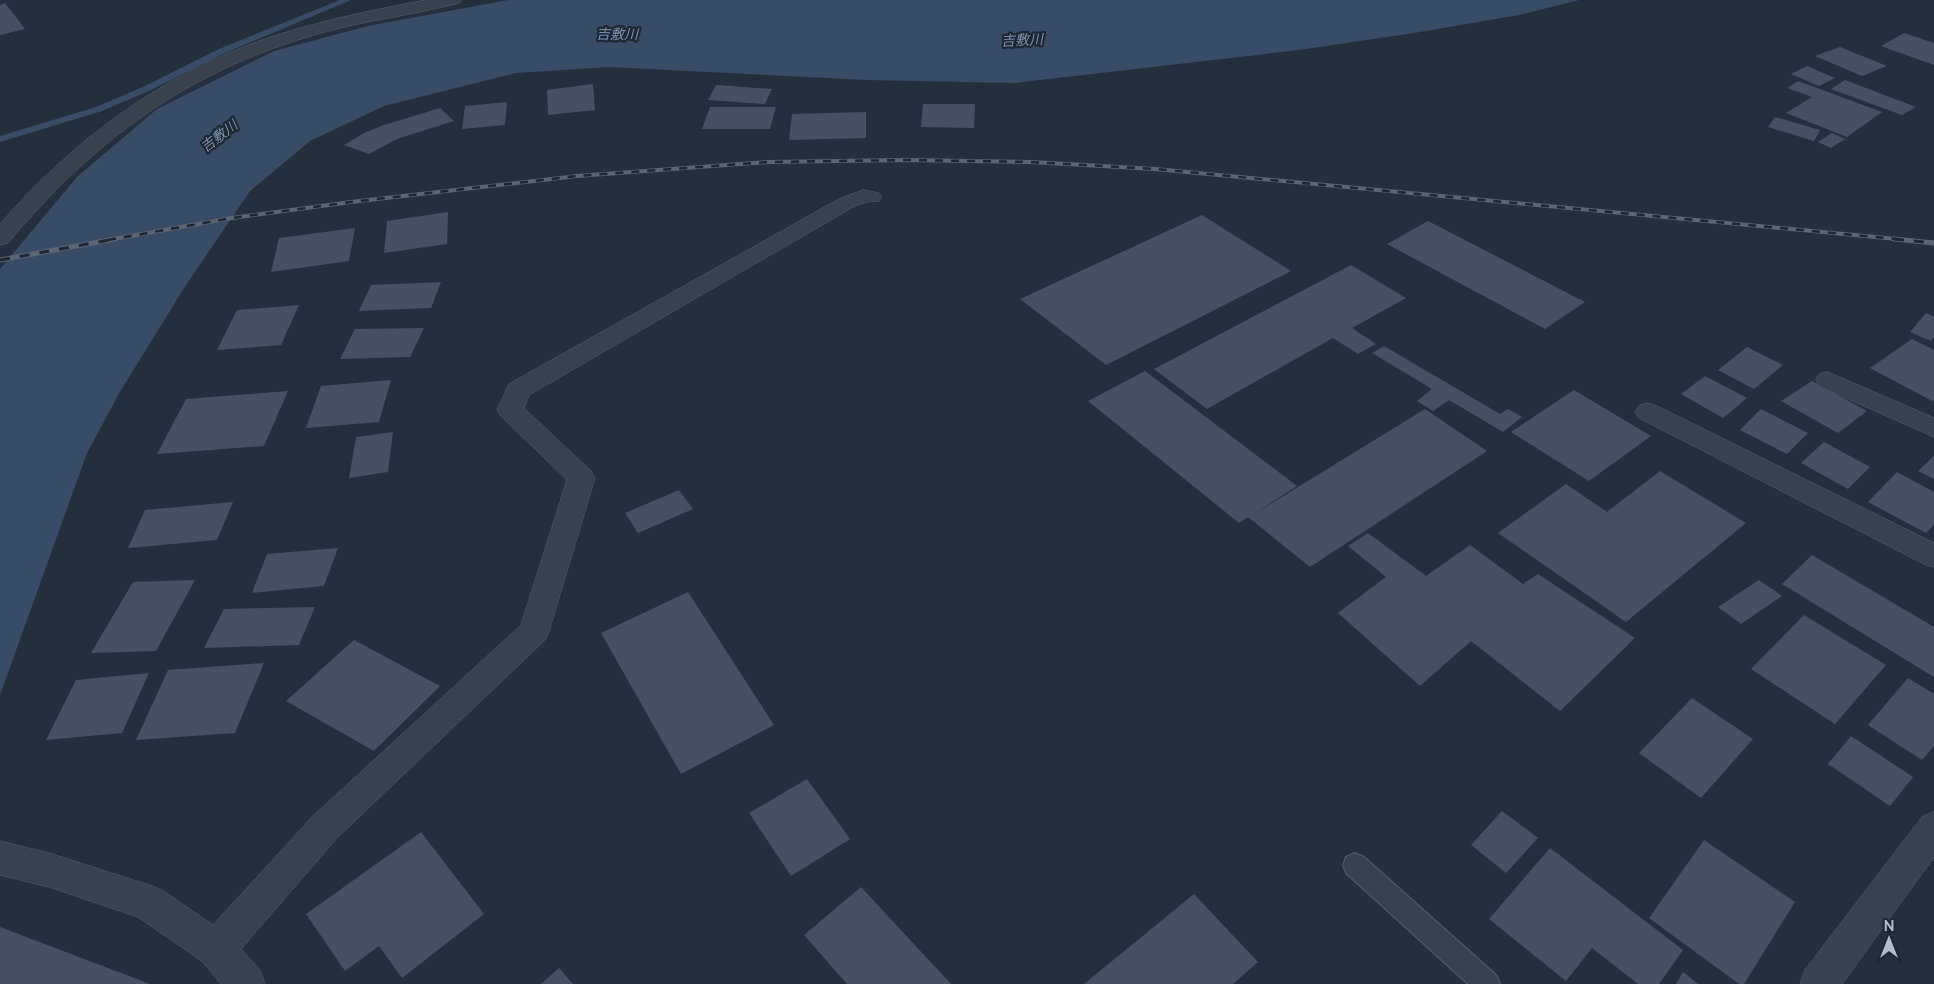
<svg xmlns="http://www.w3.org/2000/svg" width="1934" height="984" font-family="Raleway,'Noto Sans JP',sans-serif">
<rect width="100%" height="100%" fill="#242f3e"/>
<path fill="#394c67" d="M508,0h1071l-60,15 -105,18 -115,17 -285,33 -147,-3 -258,-13 -93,6 -132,33 -74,35 -60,50 -64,94 -65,105 -34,63 -87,242v-426l77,-92 80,-68 117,-58 94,-25z"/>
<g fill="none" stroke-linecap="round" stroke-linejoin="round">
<path fill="#394c67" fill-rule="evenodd" d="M340,0h11l-126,53 -74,37 -49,21 -102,31v-6l96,-29 49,-21 74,-37z"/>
</g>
<g fill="#455162">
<path d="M5,3l20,26 -25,6v-30z"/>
<path d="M1904,33l30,10v22l-53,-19z"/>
<path d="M1840,47l47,19 -25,10 -47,-20z"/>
<path d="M1807,66l28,12 -16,8 -28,-12z"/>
<path d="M1845,80l71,27 -14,8 -71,-26z"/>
<path d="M1798,81l84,31 -35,25 -61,-24 26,-16 -25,-9z"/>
<path d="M593,84l2,26 -47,5 -1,-25z"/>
<path d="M716,85l56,4 -7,15 -57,-4z"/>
<path d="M507,102l-2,23 -43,4 3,-23z"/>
<path d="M923,104h52l-1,24 -53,-1z"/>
<path d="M710,107h66l-6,22h-68z"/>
<path d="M440,108l14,13 -57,18 -28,15 -25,-9 20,-12 20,-8z"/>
<path d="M866,112v26l-77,2 3,-26z"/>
<path d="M1775,117l45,13 -6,11 -46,-14z"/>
<path d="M1832,133l13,6 -14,9 -13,-6z"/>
<path d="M448,212l-1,32 -63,9 3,-32z"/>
<path d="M1202,215l89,56 -185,94 -86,-66z"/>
<path d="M1428,221l157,81 -40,27 -158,-85z"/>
<path d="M355,228l-6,33 -78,11 8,-34z"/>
<path d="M1351,265l55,33 -54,30 24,16 -18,10 -25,-16 -126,71 -53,-40z"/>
<path d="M441,282l-10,26 -72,3 12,-26z"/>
<path d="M299,305l-18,40 -64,5 20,-40z"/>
<path d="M1926,313l8,4v20l-3,4 -21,-9z"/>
<path d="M424,328l-14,29 -70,2 15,-30z"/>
<path d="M1912,339l22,11v49l-2,2 -62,-33z"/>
<path d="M1384,346l116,68 8,-5 14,8 -19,15 -54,-32 -16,11 -16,-10 15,-12 -60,-36z"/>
<path d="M1747,347l36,18 -29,24 -36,-19z"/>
<path d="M1145,371l152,115 -46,30 174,-107 62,42 -177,116 -62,-50 -9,6 -151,-122z"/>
<path d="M1705,376l42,22 -24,20 -42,-24z"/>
<path d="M391,380l-12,42 -73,6 15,-42z"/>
<path d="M1812,381l55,30 -29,22 -57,-32z"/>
<path d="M1574,390l77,46 -62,45 -78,-49z"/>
<path d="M288,391l-24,55 -107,8 29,-55z"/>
<path d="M1761,409l47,24 -21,21 -47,-24z"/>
<path d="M393,432l-5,40 -39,6 7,-41z"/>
<path d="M1824,442l46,25 -22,22 -47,-26z"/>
<path d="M1934,456v23l-16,-8z"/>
<path d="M1660,471l86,52 -120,99 -128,-89 68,-49 41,28z"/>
<path d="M1897,472l37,20v33l-8,8 -58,-31z"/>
<path d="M679,490l14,19 -55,24 -13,-20z"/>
<path d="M233,502l-16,38 -89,8 17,-38z"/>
<path d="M1368,533l58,43 44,-31 53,39 15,-10 97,64 -75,73 -89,-70 -51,45 -82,-73 48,-36 -38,-31z"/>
<path d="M338,548l-14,38 -72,7 15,-39z"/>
<path d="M1812,555l122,72v50l-152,-93z"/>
<path d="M195,580l-39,71 -65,2 42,-71z"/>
<path d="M1759,580l23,16 -41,28 -23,-17z"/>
<path d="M688,592l86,133 -93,49 -80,-141z"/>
<path d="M315,607l-16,38 -95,3 20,-39z"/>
<path d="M1804,615l82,50 -51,59 -84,-55z"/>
<path d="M354,640l86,46 -66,65 -88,-50z"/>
<path d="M264,663l-29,70 -99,7 32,-70z"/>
<path d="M149,673l-27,60 -76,7 30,-60z"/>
<path d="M1908,678l26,16v52l-12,14 -54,-35z"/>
<path d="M1692,698l61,41 -52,59 -62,-45z"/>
<path d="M1851,736l62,41 -23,29 -62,-42z"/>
<path d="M807,779l43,60 -59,37 -42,-63z"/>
<path d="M1502,811l36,27 -32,35 -35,-28z"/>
<path d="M421,832l63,82 -82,64 -23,-32 -34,25 -39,-57z"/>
<path d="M1704,840l91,62 -51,82h-5l-90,-66z"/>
<path d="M1550,848l133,102 -24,34h-21l-46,-36 -26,33 -77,-62z"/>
<path d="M861,887l90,97h-104l-43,-49z"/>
<path d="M1194,894l64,68 -25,22h-149z"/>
<path d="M0,927l150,57h-150z"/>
<path d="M559,968l14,16h-32z"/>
<path d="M1683,972l15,12h-22z"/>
</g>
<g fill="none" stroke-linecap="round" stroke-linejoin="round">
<g stroke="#565f6c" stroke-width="2">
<path id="lane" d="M1355,853l9,4 132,118 4,9h-32l-122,-111 -3,-8 3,-8z"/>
</g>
<g stroke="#565f6c" stroke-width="1">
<g id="street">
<path d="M426,0h35l-2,3c-46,12 -92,17 -138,30 -132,37 -226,106 -313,210l-8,2v-21c72,-83 162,-150 268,-186 51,-17 105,-28 158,-38z"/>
<path d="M864,190l15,3 3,4 -3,4 -13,1 -13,5 -324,188 -5,13 67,63 4,7 -46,153 -4,9 -208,198 -96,111 19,21 5,14h-44l-18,-22 -65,-45 -89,-30 -49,-12v-34l49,12 100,32 13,5 51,35 100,-109 208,-191 46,-145 -66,-64 -4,-6 12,-26 330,-185z"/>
<path d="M1828,372l106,46v19l-115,-51 -3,-6 3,-6z"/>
<path d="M1648,403l9,3 277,137v24l-10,-3 -285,-146 -4,-6 4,-6z"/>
<path d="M1934,812v45l-92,127h-42l5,-14 117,-153z"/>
</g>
</g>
<use href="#lane" fill="#38414e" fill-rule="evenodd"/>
<use href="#street" fill="#38414e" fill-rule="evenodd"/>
<g stroke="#5a6575" stroke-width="4">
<path id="rail-far1" d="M108,240l124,-22 119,-16 226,-26 191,-14 137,-2 126,2 124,7 752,71"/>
</g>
<g stroke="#5a6575" stroke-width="5">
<g id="rail">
<path d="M1894,239l40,4"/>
<path d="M0,260l115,-21"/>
</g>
</g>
<use href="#rail-far1" stroke="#1d2633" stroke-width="2.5" stroke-dasharray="8" stroke-linecap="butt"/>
<use href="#rail" stroke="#1d2633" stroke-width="3" stroke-dasharray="10" stroke-linecap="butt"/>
</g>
<g text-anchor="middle" stroke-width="4.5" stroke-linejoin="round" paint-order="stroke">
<g font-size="14" font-style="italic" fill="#7c92b1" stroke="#1d2633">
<text transform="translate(617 34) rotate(1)" y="5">吉敷川</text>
<text transform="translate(1022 40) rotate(-3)" y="5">吉敷川</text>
<text transform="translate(219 136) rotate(-38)" y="5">吉敷川</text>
</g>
</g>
<g transform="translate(1889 939)" stroke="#1d2633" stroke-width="4" paint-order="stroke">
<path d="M0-4L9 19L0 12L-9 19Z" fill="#b4bcc9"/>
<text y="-8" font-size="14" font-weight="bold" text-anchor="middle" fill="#b4bcc9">N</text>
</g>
</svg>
